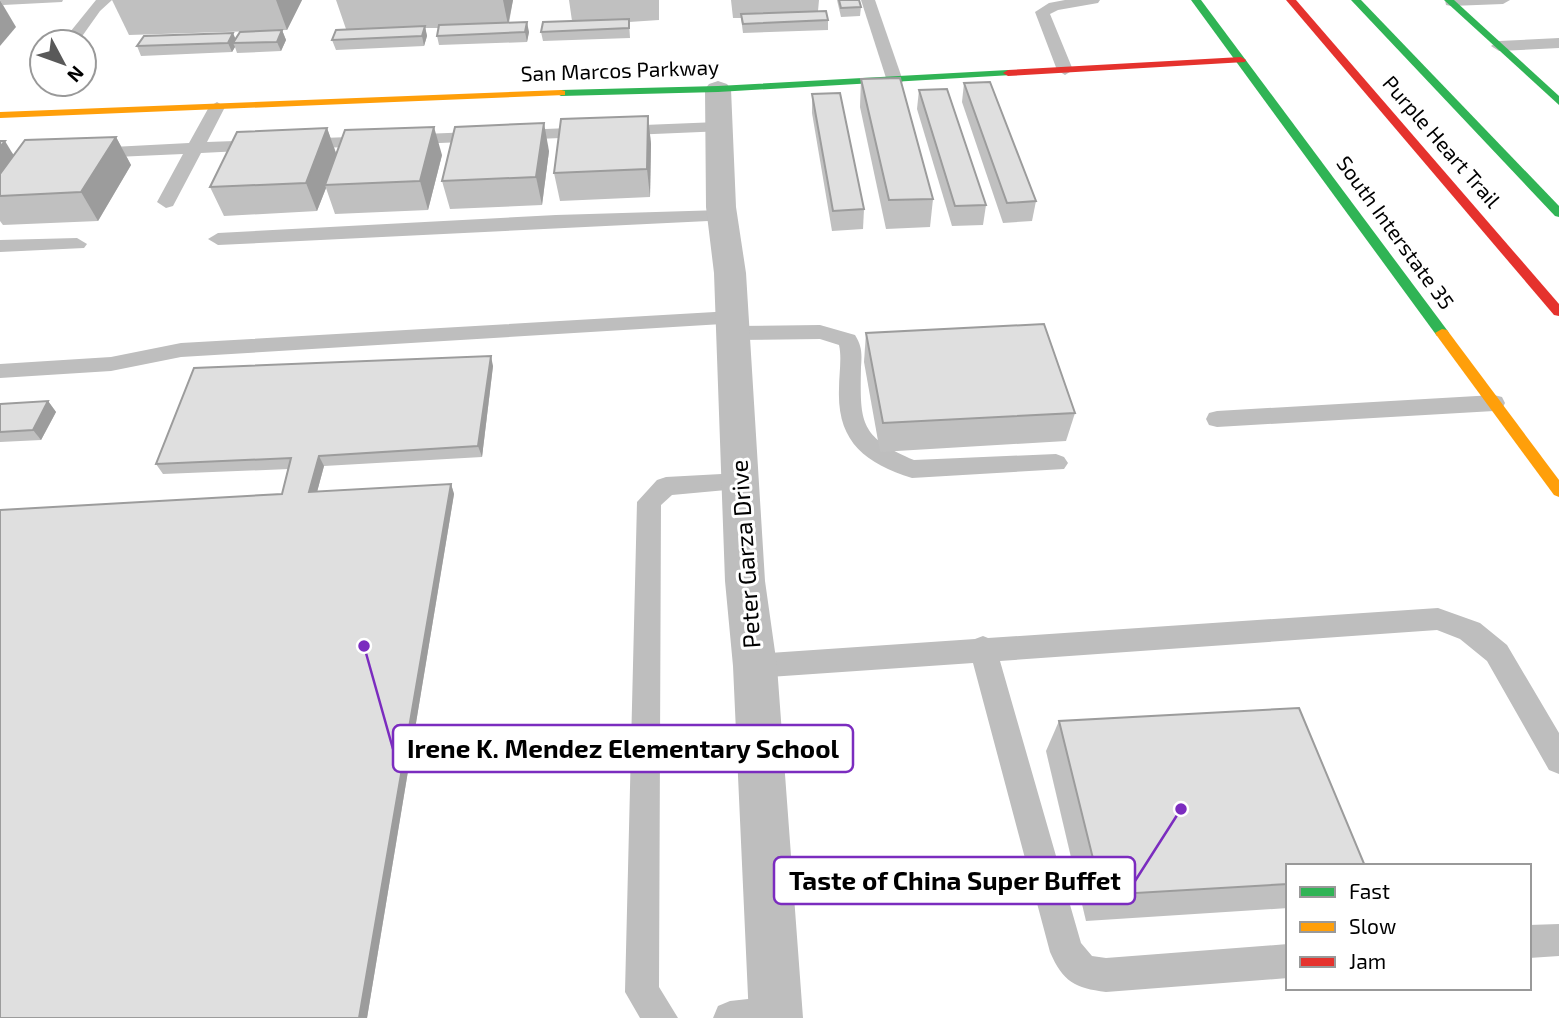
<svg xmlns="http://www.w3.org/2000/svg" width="1559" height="1018" font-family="'Exo 2',sans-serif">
<rect width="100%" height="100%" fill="#fff"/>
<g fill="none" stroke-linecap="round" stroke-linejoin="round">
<g fill="#bebebe" fill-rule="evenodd">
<path d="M96,0h16l-12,11 -22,31h-16z"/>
<path d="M861,0h14l28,81 -2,3 -6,2 -8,-5z"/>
<path d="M1065,0h35l-2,3 -40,7 -8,4 23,56 -8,5 -8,-5 -22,-58 14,-9z"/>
<path d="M1445,0h65l-7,4 -52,2 -5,-1z"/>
<path d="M1559,38v10l-60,3 -8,-5 8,-5z"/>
<path d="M217,102l8,5 -18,35 55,-2 9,5 -9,5 -61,3 -28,53 -7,2 -9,-6 26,-48 -90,4 -9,-5 9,-5 96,-5 20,-36z"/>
<path d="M718,122l8,5 -2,4 -425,18 -9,-5 9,-5z"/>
<path d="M722,210l7,2 2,4 -2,4 -511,25 -10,-6 10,-6 338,-18z"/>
<path d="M77,238l10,6 -3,4 -84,4v-12z"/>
<path d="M732,311l7,2 3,5 -3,5 -558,34 -70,14 -111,7v-14l111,-7 70,-14z"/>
<path d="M820,325l35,10c7,11 7,19 6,32 -1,55 -2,70 53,93l142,-6 8,3 4,6 -4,6 -152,9c-48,-15 -75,-37 -73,-89 0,-15 3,-31 0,-44l-19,-6 -87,1 -7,-2 -4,-5 4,-5 7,-2z"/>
<path d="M1494,395l8,2 3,6 -3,6 -8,2 -277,16 -8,-2 -3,-6 3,-6 8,-2z"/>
<path d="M740,473l8,3 4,6 -4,6 -76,7 -11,10 -2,482 19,31h-38l-15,-26 12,-490 20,-22 9,-3z"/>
<path d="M1438,608l42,15 27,22 52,88v41l-10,-4 -62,-109 -27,-22 -23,-9 -437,31 81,282 11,13 14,2 182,-14v34l-182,14c-31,-4 -43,-10 -56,-40l-77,-289 -218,15 -10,-4 -4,-8 4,-8 10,-4 220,-15 8,-3 5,2z"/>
<path d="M1559,924v32l-30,2v-33z"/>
<path d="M775,996l12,5 5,12 -2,5h-77l5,-12 12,-5z"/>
</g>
<path fill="#bebebe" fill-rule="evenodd" d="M718,81l9,3 4,5 5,118 10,66 19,308 12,85 26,352h-54l-16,-352 -8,-85 -11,-308 -8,-66 -1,-118 4,-5z"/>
<g fill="#30b455" fill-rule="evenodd">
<path d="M1191,0h10l246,330 2,3 -2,3h-10z"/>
<path d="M1351,0h10l198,206v11l-4,-1z"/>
<path d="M1444,0h10l105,96v9z"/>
<path d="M1008,70l5,3 -1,2 -294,17 -157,4 -5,-3 5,-3 157,-4z"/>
</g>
<g fill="#ff9f0a" fill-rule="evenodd">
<path d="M561,90l4,1v4l-565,23v-6z"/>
<path d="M1442,329l5,1 112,150v17l-5,-2 -117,-159 -2,-3z"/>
</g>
<g fill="#e5322d" fill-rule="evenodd">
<path d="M1286,0h10l263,304v12l-5,-1z"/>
<path d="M1241,57l5,3 -1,2 -237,14 -5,-3 5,-3z"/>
</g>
</g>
<g fill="#c0c0c0">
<path d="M0,0h63l-1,2 -59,3 13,22z"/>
<path d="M112,0h190l-15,30 -158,5z"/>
<path d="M336,0h177l-4,23 20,9 -2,10 -88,3 -2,-9 2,-8h-14l2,8 -3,10 -88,4 -4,-10 14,-11z"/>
<path d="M569,0h90v20l-30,2 1,16 -87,3 -2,-9 31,-11z"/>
<path d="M731,0h88l-1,11 10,9v10l-85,3 -2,-15h-8z"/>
<path d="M837,0h22l2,7 -1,9 -19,1z"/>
<path d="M282,30l4,10 -5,11 -44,2 -2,-6 -3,5 -91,4 -4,-10 99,-7z"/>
<path d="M861,79l72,120 -3,28 -44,2 -26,-122z"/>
<path d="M964,83l72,118 -4,20 -29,2 -41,-121z"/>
<path d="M919,90l67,115 -3,20 -31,1 -35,-117z"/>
<path d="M812,94l52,115 -1,20 -31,2 -20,-118z"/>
<path d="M648,116l3,28 -1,53 -90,4 -6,-28z"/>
<path d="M327,128l9,25 106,2 -14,55 -93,4 -9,-26 -9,23 -93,5 -14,-29z"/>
<path d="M116,137l15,28 -33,56 -95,4 -3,-4v-80l14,14z"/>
<path d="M549,151l-7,54 -92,4 -8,-28z"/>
<path d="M866,333l209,80 -9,28 -186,11 -16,-90z"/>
<path d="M493,366l-11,91 -158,9 -7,26 134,-8 3,10 -87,524h-367l282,-524 7,-25 -126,5 -7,-10z"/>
<path d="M48,401l8,11 -15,28 -41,2v-38z"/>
<path d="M1059,721l229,145v42l-202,13 -40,-170z"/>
</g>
<g fill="#9c9c9c">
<path d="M0,0l16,27 -16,19z"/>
<path d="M276,0h26l-15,30z"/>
<path d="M503,0h10l-5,25z"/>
<path d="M527,22l2,10 -2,10 -2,-10z"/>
<path d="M425,26l2,10 -3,10 -2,-10z"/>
<path d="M282,30l4,10 -5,11 -4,-9z"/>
<path d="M233,33l4,9 -4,1 2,4 -3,5 -4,-9z"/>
<path d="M648,116l3,28 -1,53 -3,-28z"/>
<path d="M544,123l5,28 -7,54 -6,-28z"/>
<path d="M434,127l8,28 -14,55 -8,-29z"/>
<path d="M327,128l10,28 -12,29 1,3 -9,23 -11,-28z"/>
<path d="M116,137l15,28 -33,56 -17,-29z"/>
<path d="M5,141l17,28 -22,27v-49z"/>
<path d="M491,356l2,10 -11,91 -4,-11z"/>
<path d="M48,401l8,11 -15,28 -8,-10z"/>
<path d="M319,456l5,10 -10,37 -5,-11z"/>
<path d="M451,484l3,10 -87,524h-8z"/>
</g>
<g fill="#dfdfdf" stroke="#9c9c9c" stroke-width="2">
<path d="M839,0h20l2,7 -20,1z"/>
<path d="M826,11l2,9 -85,4 -2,-10z"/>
<path d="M629,19v9l-88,4 2,-10z"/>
<path d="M527,22l-2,10 -88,4 2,-11z"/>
<path d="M425,26l-3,10 -90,4 4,-10z"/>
<path d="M282,30l-5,12 -44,1 7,-11z"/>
<path d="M233,33l-5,10 -91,3 7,-10z"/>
<path d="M900,78l33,121 -44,1 -28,-121z"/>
<path d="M990,82l46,119 -29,2 -43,-120z"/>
<path d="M947,89l39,116 -31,1 -36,-116z"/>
<path d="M840,93l24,116 -31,2 -21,-117z"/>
<path d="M648,116l-1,53 -93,4 7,-54z"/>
<path d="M544,123l-8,54 -94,4 13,-54z"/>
<path d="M434,127l-14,54 -95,4 20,-55z"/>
<path d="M327,128l-21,55 -96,4 27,-55z"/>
<path d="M116,137l-35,55 -81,4v-22l25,-34z"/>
<path d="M0,141h5l-5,6z"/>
<path d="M1044,324l31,89 -192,10 -17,-90z"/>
<path d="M491,356l-13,90 -159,10 -10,36 142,-8 -92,534h-359v-508l282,-16 9,-36 -135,6 38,-96z"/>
<path d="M48,401l-15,29 -33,2v-28z"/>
<path d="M1299,708l66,158h-77v18l-186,11 -43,-174z"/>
</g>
<g text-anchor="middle" stroke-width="6" stroke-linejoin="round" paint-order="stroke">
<g font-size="21" fill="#000" stroke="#fff">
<text transform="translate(620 71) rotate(-2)" y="7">San Marcos Parkway</text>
<text transform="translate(1441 142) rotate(49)" y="7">Purple Heart Trail</text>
<text transform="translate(1395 233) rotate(54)" y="7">South Interstate 35</text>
</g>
<g font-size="24" fill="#000" stroke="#fff">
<text transform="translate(746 554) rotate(-94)" y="8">Peter Garza Drive</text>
</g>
</g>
<path fill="none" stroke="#7b2cbf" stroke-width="2.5" d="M364 646L393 749M1181 809L1135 881"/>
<g fill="#7b2cbf" stroke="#fff" stroke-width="2.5">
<circle cx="364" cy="646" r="7"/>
<circle cx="1181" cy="809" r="7"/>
</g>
<g fill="#fff" stroke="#7b2cbf" stroke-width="2.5">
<rect x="393" y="725" width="460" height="47" rx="7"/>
<rect x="774" y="857" width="361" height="47" rx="7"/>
</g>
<g font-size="26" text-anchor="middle" font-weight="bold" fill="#000">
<text x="623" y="758">Irene K. Mendez Elementary School</text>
<text x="955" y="890">Taste of China Super Buffet</text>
</g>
<rect x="1286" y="864" width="245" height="126" fill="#ffffff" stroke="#999999" stroke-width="2"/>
<rect x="1300" y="887" width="35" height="10" fill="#30b455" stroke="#999999" stroke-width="2"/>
<text x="1349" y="899" font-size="21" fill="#000000">Fast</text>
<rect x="1300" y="922" width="35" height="10" fill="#ff9f0a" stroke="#999999" stroke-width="2"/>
<text x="1349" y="934" font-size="21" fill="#000000">Slow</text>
<rect x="1300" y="957" width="35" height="10" fill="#e5322d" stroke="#999999" stroke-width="2"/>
<text x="1349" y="969" font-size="21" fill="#000000">Jam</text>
<g transform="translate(63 63) rotate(131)"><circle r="33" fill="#ffffff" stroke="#999999" stroke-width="2"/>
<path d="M0-5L12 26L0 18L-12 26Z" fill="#595959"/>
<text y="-10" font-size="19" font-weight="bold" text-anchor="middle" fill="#000000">N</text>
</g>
</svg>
